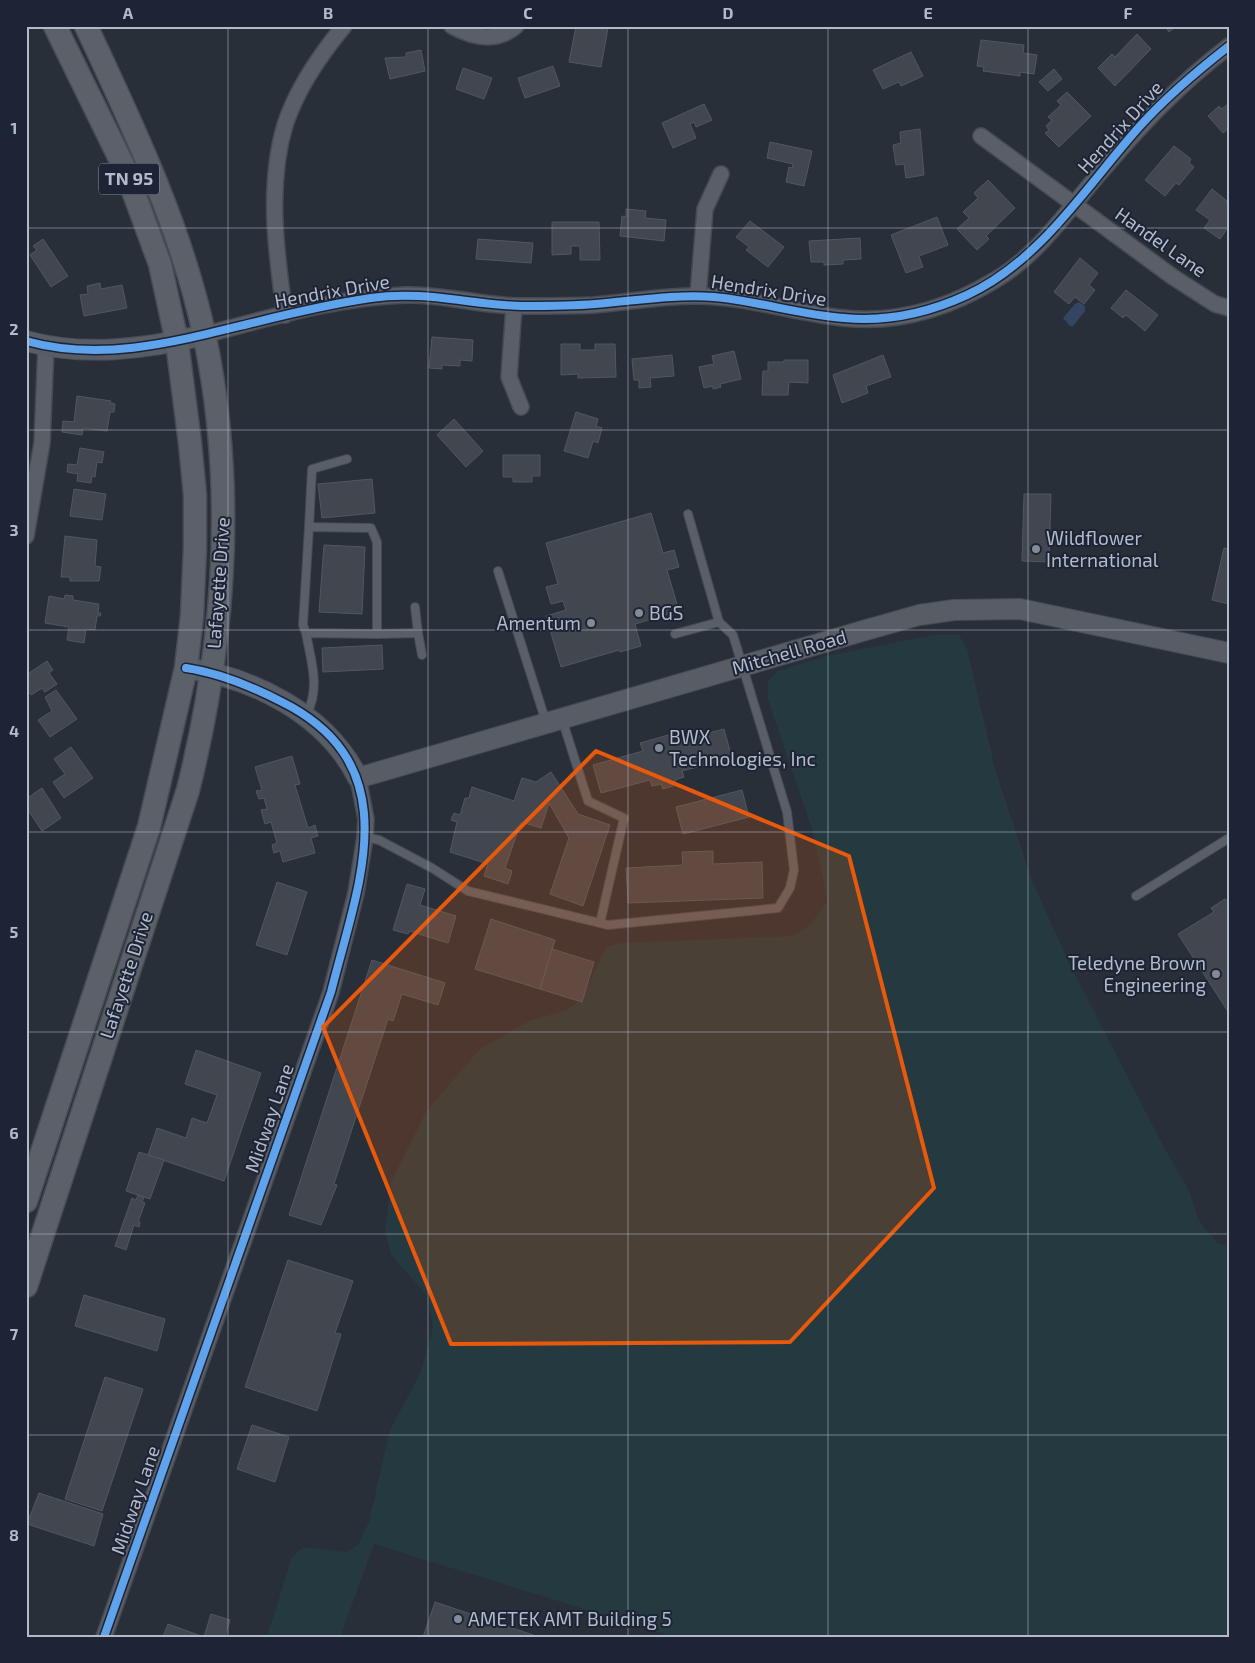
<svg xmlns="http://www.w3.org/2000/svg" width="1255" height="1663" font-family="'Exo 2',sans-serif">
<rect width="100%" height="100%" fill="#292f39"/>
<path fill="#253a40" d="M934,635h25l8,14 28,120 36,109 36,81 92,179 30,53 10,30 19,23 11,1v392h-554l-301,-93 -34,93h-73l25,-80 12,-10 42,5 12,-7 11,-23 21,-92 30,-56 13,-46 -5,-31 -37,-43 -6,-22 6,-50 35,-70 53,-62 50,-29 38,-11 15,-11 24,-52 15,-4 171,-7 18,-11 18,-24 -16,-72 -44,-130v-18l10,-10 49,-15z"/>
<path fill="#344564" d="M1079,302l6,4v5l-12,15h-3l-7,-8 12,-14z"/>
<g fill="#41464f" stroke="#515761">
<path d="M576,26l32,2 -7,39 -32,-5z"/>
<path d="M1165,26h11l-7,6z"/>
<path d="M1137,34l14,15 -36,37 -17,-18 14,-14 3,3z"/>
<path d="M981,40l43,5 -1,8 14,2 -3,19 -14,-2v4l-37,-5 1,-4 -7,-1z"/>
<path d="M421,50l4,21 -35,8 -5,-21 21,-1v-4z"/>
<path d="M911,52l12,24 -22,10 -2,-4 -16,7 -10,-19z"/>
<path d="M553,66l7,20 -35,12 -7,-20z"/>
<path d="M463,68l29,10 -8,21 -28,-10z"/>
<path d="M1054,69l8,10 -14,12 -9,-9z"/>
<path d="M1067,92l24,24 -32,31 -14,-14 4,-3 -3,-4 6,-6 -4,-3 13,-12 -4,-4z"/>
<path d="M1229,103v25l-6,5 -15,-17 11,-10 3,3z"/>
<path d="M704,104l8,16 -16,7 -2,-5 -4,2 6,14 -23,10 -11,-25z"/>
<path d="M920,129l4,46 -18,3 -2,-14 -8,1 -3,-20 8,-2 -1,-11z"/>
<path d="M770,142l42,9 -8,35 -18,-4 3,-15 3,1 1,-4 -26,-6z"/>
<path d="M1174,146l17,13 -2,4 5,4 -15,18 -3,-2 -11,13 -20,-16z"/>
<path d="M988,180l27,28 -29,28 3,3 -12,11 -20,-21 12,-11 -6,-6 15,-14 -4,-5z"/>
<path d="M1212,189l15,12 -1,2 3,2v21l-9,13 -16,-11 6,-8 -14,-10z"/>
<path d="M626,209l20,2 -1,7 21,2 -2,21 -44,-5 2,-20 4,1z"/>
<path d="M937,217l11,28 -29,11 4,11 -17,6 -15,-38z"/>
<path d="M750,221l34,26 -16,20 -22,-17 3,-3 -13,-10z"/>
<path d="M552,222h47l1,38h-20v-14h-9v8l-19,1z"/>
<path d="M860,238l1,21 -18,1v4l-19,1v-3h-13l-2,-21z"/>
<path d="M43,239l25,37 -17,11 -21,-32 7,-5 -4,-4z"/>
<path d="M478,239l55,4 -2,20 -55,-4z"/>
<path d="M1080,258l18,15 -9,12 6,5 -11,14 -9,-7 -6,7 -15,-12z"/>
<path d="M100,283l1,6 21,-4 5,23 -43,8 -4,-21 8,-1 -1,-8z"/>
<path d="M1126,290l32,25 -13,16 -19,-16 -3,3 -12,-10z"/>
<path d="M432,337l41,3 -1,21 -12,-1v6l-18,-1v4l-13,-1z"/>
<path d="M561,344h19v6h15v-6h20l1,33 -38,1v-4l-17,1z"/>
<path d="M734,351l7,28 -21,5 1,3 -8,2v-3l-9,2 -5,-21 15,-3 -2,-8z"/>
<path d="M672,355l2,21 -24,2 1,9 -12,1v-8h-5l-2,-21z"/>
<path d="M883,355l8,22 -25,9 2,7 -26,10 -9,-28z"/>
<path d="M784,360h24v23l-19,-1 -1,13h-26l1,-24h5v-9h16z"/>
<path d="M77,396l34,5 -1,2 5,1 -1,8h-4l-3,19 -24,-3 -1,7 -20,-3 1,-11 11,1z"/>
<path d="M576,412l22,7 -2,7 6,2 -4,15 -5,-2 -5,17 -24,-7z"/>
<path d="M454,419l29,32 -17,16 -29,-32z"/>
<path d="M80,448l24,4 -2,11 -5,-1 -2,15 -3,-1 -1,7 -14,-2 1,-7 -11,-2 1,-8 9,1z"/>
<path d="M503,455h37v21h-8v6h-19v-5h-10z"/>
<path d="M372,479l3,34 -53,5 -4,-34z"/>
<path d="M74,489l32,5 -4,26 -32,-4z"/>
<path d="M1024,494h27l-2,68 -27,-1z"/>
<path d="M651,513l12,40 11,-3 5,17 -12,3 12,41 -44,13 6,22 -21,6 -1,-2 -58,17 -15,-51 20,-6 -3,-9 -12,3 -5,-17 12,-3 -12,-41z"/>
<path d="M65,536l32,4 -2,26 6,1 -2,14h-29v-4h-9z"/>
<path d="M324,545l41,2 -3,67 -43,-2z"/>
<path d="M1224,548l5,1v55l-17,-4z"/>
<path d="M65,595l8,1v4l26,4 -1,9h3l-1,3h-3l-2,14 -9,-1 -2,14 -17,-3 2,-13 -24,-4 4,-27 15,3z"/>
<path d="M382,645l1,24 -60,3 -1,-24z"/>
<path d="M47,661l6,9 -4,3 8,11 -12,8 -3,-4 -11,7 -5,-7v-13z"/>
<path d="M56,690l21,29 -27,18 -12,-17 14,-9 -7,-14z"/>
<path d="M724,729l8,29 -50,13 2,6 -9,3 1,5 -13,4 -2,-5 -9,2 -2,-6 -49,13 -8,-28 50,-14 -3,-8 32,-9 2,8z"/>
<path d="M71,747l22,31 -29,20 -11,-16 12,-8 -11,-15z"/>
<path d="M292,756l8,28 -5,1 13,43 7,-3 3,11 -7,2 4,15 -32,9 -3,-11 -6,2 -2,-8 5,-2 -6,-21 -6,2 -4,-14 6,-1 -3,-11 -5,1 -3,-8 6,-1 -7,-23z"/>
<path d="M551,772l27,42 32,11 -27,81 -33,-12 19,-56 -20,-35 -8,25 -20,-6 -16,46 7,3 -4,13 -24,-8 4,-12 -38,-12 7,-30 -6,-2 3,-7 6,2 5,-17h4l3,-11 42,14 8,-23 14,4z"/>
<path d="M42,788l19,30 -19,13 -16,-24v-8z"/>
<path d="M742,790l7,27 -66,17 -7,-27z"/>
<path d="M713,851v13l49,-2 1,36 -135,5 -2,-35 57,-3 -1,-13z"/>
<path d="M277,882l30,10 -20,63 -31,-10z"/>
<path d="M407,884l18,5 -5,16 36,11 -8,27 -39,-12 -1,3 -15,-4z"/>
<path d="M1225,899l4,3v111l-51,-79 36,-22 -3,-4z"/>
<path d="M491,919l64,21 -15,49 -65,-20z"/>
<path d="M552,949l42,13 -12,40 -42,-13z"/>
<path d="M372,960l73,23 -7,22 -36,-11 -9,27 -5,-2 -54,165 3,1 -16,40 -32,-10z"/>
<path d="M196,1050l65,23 -37,108 -76,-26 9,-27 29,10 6,-20 15,5 10,-28 -32,-11z"/>
<path d="M139,1152l25,8 -14,39 -24,-8z"/>
<path d="M138,1195l6,2 -2,5 3,1 -7,19h2l-1,5 -5,-2 -8,25 -11,-4 17,-48 4,2z"/>
<path d="M288,1260l65,21 -18,52 6,1 -24,77 -72,-24z"/>
<path d="M84,1295l81,24 -8,32 -82,-25z"/>
<path d="M105,1377l38,12 -41,122 -37,-12z"/>
<path d="M252,1425l37,12 -14,45 -38,-13z"/>
<path d="M39,1493l64,21 -9,32 -67,-22z"/>
<path d="M435,1602l104,35h-116z"/>
<path d="M211,1614l19,6 -5,17h-62l5,-13 36,13z"/>
</g>
<g fill="none" stroke-linecap="round" stroke-linejoin="round">
<g stroke="#464a52" stroke-width="10">
<g id="lane">
<path d="M309,527l3,-58 35,-10"/>
<path d="M498,571l48,151"/>
<path d="M415,607l3,26"/>
<path d="M306,633l71,1v-92l-6,-14 -62,-1 -6,98 3,8c5,28 15,56 0,82"/>
<path d="M377,634l41,-1 4,22"/>
<path d="M675,634l44,-12"/>
<path d="M562,719l26,82 36,17 -24,105"/>
<path d="M365,837l14,3 53,28 36,23 140,34 170,-17 12,-20 4,-18 -7,-58 -54,-177 -14,-13 -31,-108"/>
<path d="M1136,896l93,-58"/>
</g>
</g>
<g stroke="#464a52" stroke-width="18">
<g id="street">
<path d="M452,26c22,12 44,17 64,0"/>
<path d="M981,136l192,141 42,27 14,4"/>
<path d="M698,296l7,-87 16,-35"/>
<path d="M514,306l-5,71 12,30"/>
<path d="M285,315c-9,-62 -18,-130 0,-190 12,-37 35,-70 59,-99"/>
<path d="M204,335c64,-17 135,-38 202,-40 40,-1 79,12 119,11 23,0 46,0 69,-1 34,-3 68,-9 102,-9 50,0 98,17 147,22 54,6 106,-10 152,-38 42,-24 73,-70 104,-106 41,-48 79,-89 130,-128"/>
<path d="M26,536l16,-93 4,-97"/>
<path d="M104,1637l227,-645 25,-99 9,-56 1,-18 -8,-41"/>
</g>
</g>
<g stroke="#464a52" stroke-width="22">
<g id="secondary">
<path d="M26,341c58,16 120,8 178,-6"/>
<path d="M186,668c68,10 140,46 172,110l508,-148 53,-15 35,-5 66,-1 209,44"/>
</g>
</g>
<g stroke="#474c56" stroke-width="25">
<g id="primary">
<path d="M26,1201l123,-374 37,-159 6,-52 3,-68v-53l-5,-52 -13,-101 -17,-78 -35,-95 -70,-143"/>
<path d="M26,1286l162,-496c37,-148 48,-302 17,-452 -23,-109 -72,-212 -119,-312"/>
</g>
</g>
<use href="#lane" stroke="#5a5e67" stroke-width="8"/>
<use href="#street" stroke="#5a5e67" stroke-width="15"/>
<use href="#secondary" stroke="#585d65" stroke-width="20"/>
<use href="#primary" stroke="#5c6169" stroke-width="22"/>
<g stroke="#1c2435" stroke-width="11">
<g id="cycleway">
<path d="M26,341c75,21 149,1 222,-17 40,-10 81,-20 123,-26 54,-8 99,7 151,8 24,0 49,0 73,-2 39,-3 79,-10 119,-7 44,4 87,18 130,21 43,4 84,-5 123,-23 74,-34 120,-110 173,-169 27,-30 57,-55 89,-80"/>
<path d="M104,1637l227,-645c27,-108 79,-226 -49,-290 -31,-16 -62,-29 -96,-34"/>
</g>
</g>
<use href="#cycleway" stroke="#60a3ed" stroke-width="8"/>
</g>
<path fill="#e8590c" fill-opacity="0.2" stroke="#e8590c" stroke-width="4" stroke-linejoin="round" d="M596,751l253,105 85,332 -144,154 -339,2 -128,-317z"/>
<path fill="none" stroke="#b3bbcb" stroke-width="1" stroke-opacity="0.55" d="M228,26v1611M428,26v1611M628,26v1611M828,26v1611M1028,26v1611M26,228h1203M26,430h1203M26,630h1203M26,832h1203M26,1032h1203M26,1234h1203M26,1435h1203"/>
<g fill="#838a98" stroke="#1c2435" stroke-width="2">
<circle cx="1036" cy="549" r="5"/>
<circle cx="639" cy="613" r="5"/>
<circle cx="591" cy="623" r="5"/>
<circle cx="659" cy="748" r="5"/>
<circle cx="1216" cy="974" r="5"/>
<circle cx="458" cy="1619" r="5"/>
</g>
<g text-anchor="middle" stroke-width="4" stroke-linejoin="round" paint-order="stroke">
<rect fill="#1c2435" stroke="#868e9e" stroke-width="1" x="99" y="163.5" width="60" height="31" rx="4"/>
<g font-size="18" font-weight="bold" fill="#b3bbcb">
<text x="129" y="185">TN 95</text>
</g>
<g font-size="19" fill="#b3bbcb" stroke="#1c2435">
<text transform="translate(1120 127) rotate(-48)" y="7">Hendrix Drive</text>
<text transform="translate(1161 242) rotate(35)" y="7">Handel Lane</text>
<text transform="translate(769 290) rotate(9)" y="7">Hendrix Drive</text>
<text transform="translate(332 291) rotate(-10)" y="7">Hendrix Drive</text>
<text transform="translate(218 583) rotate(-86)" y="7">Lafayette Drive</text>
<text transform="translate(789 652) rotate(-16)" y="7">Mitchell Road</text>
<text transform="translate(126 975) rotate(-72)" y="7">Lafayette Drive</text>
<text transform="translate(269 1118) rotate(-71)" y="7">Midway Lane</text>
<text transform="translate(135 1500) rotate(-71)" y="7">Midway Lane</text>
</g>
<g font-size="19" fill="#b3bbcb" stroke="#1c2435" text-anchor="start">
<text x="1046" y="545">Wildflower<tspan x="1046" dy="22">International</tspan></text>
<text x="649" y="620">BGS</text>
<text x="581" y="630" text-anchor="end">Amentum</text>
<text x="669" y="744">BWX<tspan x="669" dy="22">Technologies, Inc</tspan></text>
<text x="1206" y="970" text-anchor="end">Teledyne Brown<tspan x="1206" dy="22">Engineering</tspan></text>
<text x="468" y="1626">AMETEK AMT Building 5</text>
</g>
</g>
<rect width="1255" height="1663" fill="none" stroke="#1c2435" stroke-width="55"/>
<rect x="28" y="28" width="1200" height="1608" fill="none" stroke="#b3bbcb" stroke-width="2"/>
<g font-size="16" text-anchor="middle" font-weight="bold" fill="#b3bbcb">
<text x="128" y="19">A</text>
<text x="328" y="19">B</text>
<text x="528" y="19">C</text>
<text x="728" y="19">D</text>
<text x="928" y="19">E</text>
<text x="1128" y="19">F</text>
<text x="14" y="134">1</text>
<text x="14" y="335">2</text>
<text x="14" y="536">3</text>
<text x="14" y="737">4</text>
<text x="14" y="938">5</text>
<text x="14" y="1139">6</text>
<text x="14" y="1340">7</text>
<text x="14" y="1541">8</text>
</g>
</svg>
